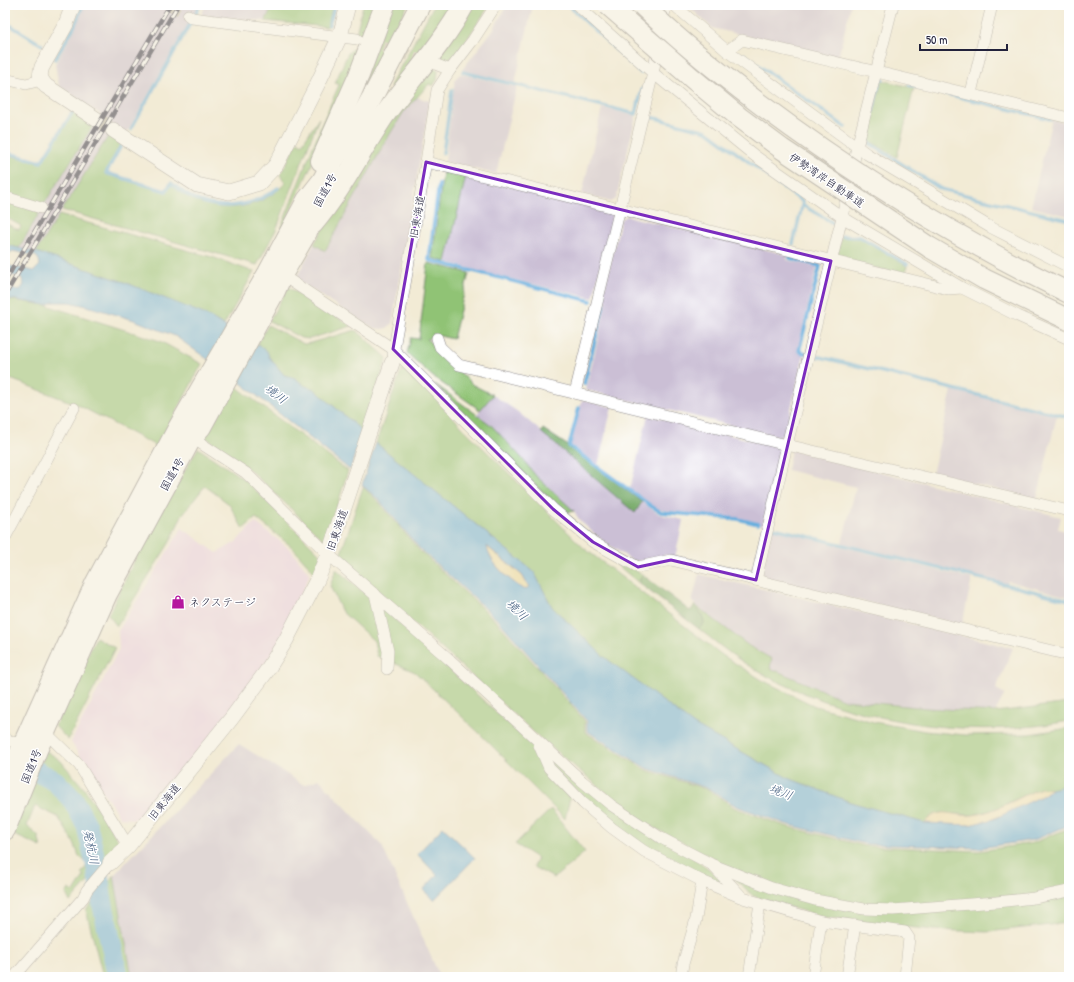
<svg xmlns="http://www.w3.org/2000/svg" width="1074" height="982" font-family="'Patrick Hand','Klee One',sans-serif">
<rect width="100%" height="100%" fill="#fff"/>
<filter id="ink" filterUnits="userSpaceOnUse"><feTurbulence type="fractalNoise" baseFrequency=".025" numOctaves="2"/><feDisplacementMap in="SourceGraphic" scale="8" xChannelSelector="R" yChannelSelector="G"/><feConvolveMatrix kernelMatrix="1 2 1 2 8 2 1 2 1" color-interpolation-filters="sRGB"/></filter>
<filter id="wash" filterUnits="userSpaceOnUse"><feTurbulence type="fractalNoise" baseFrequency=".012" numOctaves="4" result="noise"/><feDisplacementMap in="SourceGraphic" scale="16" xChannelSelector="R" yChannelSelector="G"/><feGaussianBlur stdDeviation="0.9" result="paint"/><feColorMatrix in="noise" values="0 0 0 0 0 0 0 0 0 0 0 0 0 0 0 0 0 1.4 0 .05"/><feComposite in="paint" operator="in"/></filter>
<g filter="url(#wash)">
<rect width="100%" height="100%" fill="#f2ebd5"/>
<path fill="#ecd1ea" d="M255,522l36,28 19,24 -24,57 -38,59 -84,104 -28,25 -16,-1 -49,-76 48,-93 -1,-18 64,-103 35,25 19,-11z"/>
<g fill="#cbbfd5">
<path d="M84,5h115l-72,127 -18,3 -73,117 -17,-4 33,-58 48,-76 -41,-28 -4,-22 20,-35z"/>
<path d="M206,5h68l-9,16 -64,-6z"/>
<path d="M507,5h26l-18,78 -53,-13 31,-40z"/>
<path d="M687,5h164l-13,53 -126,-30z"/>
<path d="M460,74l57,13 -21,87 -51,-12 10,-83z"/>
<path d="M416,97l14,4 -38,223 -5,4 -5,1 -8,-1 -11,-6 -65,-41 -2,-3 18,-34 11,6 62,-111 16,-26z"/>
<path d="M602,108l34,8 -20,83 -5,3 -29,-8z"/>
<path d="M1052,119l17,4v93l-38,-9z"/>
<path d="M466,176l144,34 3,5 -20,83 -103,-24 -44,-12z"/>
<path d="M626,216l162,39 -1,5 30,7 -20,85 7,2 -19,80 -6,3 -193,-47 21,-89 -5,-2 19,-80z"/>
<path d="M952,390l105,25 -20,84 -105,-25z"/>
<path d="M493,395l25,17 117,100 7,-10 17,12 24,6 -8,38 -9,-3 -24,6h-9l-30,-20 -23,-20 -6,-10 -38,-35 -16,-20 -43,-42z"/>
<path d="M582,400l30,7 -14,58 -27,-20z"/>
<path d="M648,415l130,32 3,4 -18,74 -25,-7 -76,-8 -11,-4 -21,-17z"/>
<path d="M793,450l268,67 -3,12 11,3v65l-61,-16 -1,3 -165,-41 14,-56 -69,-17 4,-19z"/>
<path d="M772,529l200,50 -10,46 -198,-47 -3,-5z"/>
<path d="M699,574l314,74 -17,41 9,5 -10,18 -68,-4 -82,-8 -75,-32 2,-9 -23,-13 -57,-44z"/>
<path d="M239,744l65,41 15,-6 63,67 58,131h-308l-18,-102z"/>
</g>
<g fill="#90c374" stroke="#597258">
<path d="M274,5h59l-6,22 -62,-6z"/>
<path d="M363,5h13l-13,37 -6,-7v-6z"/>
<path d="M391,5h17l-53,99z"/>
<path d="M434,5h21l-61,84 -4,-3z"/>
<path d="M472,5h18l-33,49c-7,6 -12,8 -20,5z"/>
<path d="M353,49l6,2 -20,53 -56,124 -2,-1 42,-106 16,-36 -4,-2 13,-30z"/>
<path d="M431,66l4,2 3,3 -1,9 -4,6 -4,-2 -26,29 -16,26 -62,112 -11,-7 66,-112z"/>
<path d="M882,80l32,8 -17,69 -29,-17z"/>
<path d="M74,112l20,12 -51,82 -38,-13v-39l36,9z"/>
<path d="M319,118l-43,112 -19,35 -195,-55 47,-75 12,8 -16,31 61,18 5,-8c6,5 11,10 17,13 21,12 50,14 72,4 10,-4 18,-11 26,-18l-6,-8 18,-34 4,3z"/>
<path d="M443,172l23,4 -20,86 -14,-4z"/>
<path d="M5,200l35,12 -21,36 -14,-3v-22l14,7 2,-4 -16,-9z"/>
<path d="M59,215l153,42 42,15 -30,53 -18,-10 -82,-33 -88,-30z"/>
<path d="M841,237l19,1 47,28 -2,9 -65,-16 -3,-4z"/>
<path d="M428,263l41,10 -16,66 -13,-3 -13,3 46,46 20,10 -13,15 -48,-34 -25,-23 4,-15 8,1z"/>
<path d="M288,287l64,39 -43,13 -8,-1 -32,-17z"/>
<path d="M6,299l40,6 114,36 42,23 -44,83 -82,-43 -71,-27v-76z"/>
<path d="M268,325l36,19 6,-1 46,-13 31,28 -25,73 -48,-42 -9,-3 -10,-8 -11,-3 -15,-18 -2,-6 -10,-6z"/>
<path d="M404,370l29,25 29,32 122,121 138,107 40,25 53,26 59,16 51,9 41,4 63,-1 40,-6v57l-18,4 -10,-1 -49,22 -20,5 -32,-2 -9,4 -7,6 -74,-21 -62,-24 -94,-53 -91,-69 -51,-49 -18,-35 -158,-129 25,-72z"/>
<path d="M435,384l56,41 29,31 16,20 38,35 -7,1 -29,-24z"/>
<path d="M234,385l114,86 -22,71 -76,-72 -45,-33z"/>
<path d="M198,448l47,32 76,75 -5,19 -24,-27 -36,-29 -13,11 -14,-25 -24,-18 -23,29 -12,27 -53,84 -9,-11 37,-76z"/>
<path d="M363,487l15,14 41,49 79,73 87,98v11l61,38 63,20 26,18 50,18 80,20 114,5 54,-8 36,-15v95l-82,9 -54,-2 -111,-13 -69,-21 -38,-37 -74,-38 -101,-83 -200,-182z"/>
<path d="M609,556l34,19 -3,4v5l-30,-25z"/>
<path d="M336,569l52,44 146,134 13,24 23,27 -5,21 -88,-88 -62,-59 -38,-16 -3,-15 -32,-29 -12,-26z"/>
<path d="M695,605l54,41 23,13 -2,9 75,32 82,8 68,4 74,-9v18c-103,19 -213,2 -306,-47 -23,-12 -44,-29 -64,-45l5,-6 -2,-8z"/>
<path d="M96,637l19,11 -47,92 -13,-14z"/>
<path d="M46,751l14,9 27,32 34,53 -17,20c-4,-14 -8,-28 -13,-42 -8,-25 -30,-44 -51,-58z"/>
<path d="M547,755l162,114 21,19 -84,-40 -33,-23 -62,-58z"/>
<path d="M36,774c11,7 26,17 34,28 13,18 20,52 23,74l-23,26 -4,-8 3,-5 5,3 10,-16 -3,-2 7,-10 -9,-8 -6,-15 -15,-24 -23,-11 -8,20 11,10 3,11 -29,-13z"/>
<path d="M551,809l34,43 -31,26 -21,-11 4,-9 -22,-14z"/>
<path d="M114,875l18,102h-9l-17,-92z"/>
<path d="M96,898l16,79h-9l-17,-67z"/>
</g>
<g fill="#74a966" stroke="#4b6650">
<path d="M543,429l24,16 75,57 -7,11 -94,-81z"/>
<path d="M643,575l47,36 5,-6 7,10 2,8 -5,6 -59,-45v-5z"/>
</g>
<g fill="#eeda9e" stroke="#887e6c">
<path d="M486,546l36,29 7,12 -5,3c-15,-11 -33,-25 -38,-44z"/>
<path d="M1041,788l10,1c-14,13 -64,35 -84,36 -14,0 -28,-1 -43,-2 18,-19 27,-5 49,-8 23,-3 46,-18 68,-27z"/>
</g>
<g fill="#68afde" stroke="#45688c" fill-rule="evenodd">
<path d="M5,245l31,7 88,30 82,33 61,36 2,6 15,18 11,3 10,8 9,3 48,42 -12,39 -109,-87 -66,-47 -41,-16 -47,-14 -18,-4h-16l-7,3 -41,-7v-10l14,2 3,-2 2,-4 -3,-7 -16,-3zM13,251l23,5 3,4 1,5 -6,6 -24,-5c-8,-4 -4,-12 3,-15z"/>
<path d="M376,443l158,129 18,35 51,49 91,69 94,53 62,24 74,21 45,2 25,-6 50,-24 7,-6 18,-4v40l-35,15 -55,8 -113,-4 -80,-20 -50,-18 -26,-17 -64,-21 -59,-37v-10l-88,-100 -79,-72 -41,-49 -17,-15zM487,546l35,29 7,12 -5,3c-13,-9 -36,-27 -37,-44z"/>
<path d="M443,827l32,31 -41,42 -11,-10 14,-15 -20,-21z"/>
</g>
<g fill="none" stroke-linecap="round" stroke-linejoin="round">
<g stroke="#68afde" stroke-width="3.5">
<path d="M568,5l73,68"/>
<path d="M196,13l4,-8"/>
<path d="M5,22l37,23"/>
<path d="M329,25l6,-20"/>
<path d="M744,55l101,72"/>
<path d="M55,59l19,-32 9,-22"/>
<path d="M463,72l173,42 6,-25"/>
<path d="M883,79l-3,-1 -14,63 75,48 128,31"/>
<path d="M909,85l141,34"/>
<path d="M647,116l60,15 96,71 -10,42"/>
<path d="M131,129l60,-107h3"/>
<path d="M121,146l-15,27 60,18 5,-8c6,4 11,9 18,13 28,16 63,12 89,-8"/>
<path d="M5,152l36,10 31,-49"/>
<path d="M443,153l9,-63"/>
<path d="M439,184l-10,76 162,41"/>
<path d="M802,205l31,18"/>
<path d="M842,236l18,1 47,27"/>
<path d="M790,256v2l30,8 -21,85 6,2"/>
<path d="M816,356l253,61"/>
<path d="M584,384l20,-80 -3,-1"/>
<path d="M579,408l-10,38 82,60 10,6 77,7 20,5"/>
<path d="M774,528l295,72"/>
</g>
<path stroke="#68afde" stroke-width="21" d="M5,755l50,26 18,19 14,26 10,42 4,28 17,81"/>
</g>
</g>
<g filter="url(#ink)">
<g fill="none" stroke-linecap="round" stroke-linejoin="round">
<g stroke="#c8c3b6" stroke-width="11" stroke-dasharray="11 5.5" stroke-linecap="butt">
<path d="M170,5l18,10"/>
<path d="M367,42l63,20"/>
</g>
<path stroke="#c8c3b6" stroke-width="15" stroke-dasharray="15 8" stroke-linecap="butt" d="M96,119l17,11"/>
<g stroke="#8a8688" stroke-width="12">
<g id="street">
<path d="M577,5l76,68 102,83 87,61 120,71 56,28 51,23"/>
<path d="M674,5l53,46 140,103 123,73 79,40"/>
<path d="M188,15l4,3 165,21"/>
<path d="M727,51l15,-11c109,26 218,51 327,78"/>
<path d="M435,64l15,6"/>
<path d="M5,79l21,5 15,-4"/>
<path d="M971,93l21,-88"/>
<path d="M426,162l522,127 14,-1"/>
<path d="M5,197l36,11"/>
<path d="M282,275l111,74 160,160 40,33 45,25 33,-7 398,95"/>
<path d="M437,338l3,9 19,18 328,80 282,66"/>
<path d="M393,354l33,-192 11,-72 13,-20 23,-30 23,-35"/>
<path d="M575,393l78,-320 13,-68"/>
<path d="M188,435l58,38 82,81 122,106 132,121 29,24 50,33 50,26 61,24 43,12 49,9 29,1 103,-8 38,-4 35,-7"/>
<path d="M5,538l69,-130"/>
<path d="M756,580l31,-135 55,-228 15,-70 36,-142"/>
<path d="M375,594l13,57 -1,18"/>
<path d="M45,732l34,33 49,81"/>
<path d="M5,738l4,3 15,1"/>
<path d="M539,745l10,23 34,35 29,25 32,23 58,30"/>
<path d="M713,866l30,32 78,23 84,11 4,6 -4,39"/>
<path d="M14,977l69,-79 4,-8 23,-27"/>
<path d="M681,977l2,-13 13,-45 6,-38 38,16"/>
<path d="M749,977l11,-74"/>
<path d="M813,977l8,-56"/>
<path d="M847,977l8,-52"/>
</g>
</g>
<g stroke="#8a8688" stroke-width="16">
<g id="secondary">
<path d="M73,5l-7,19 -24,43c-3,9 -2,12 4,19l50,33"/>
<path d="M113,130l84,55 32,7 30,-9 17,-18 42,-82 22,-47 8,-31"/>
<path d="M110,863l18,-17 103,-127 35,-47 20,-32 31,-60 14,-33 61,-184"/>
</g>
</g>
<g stroke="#8a8688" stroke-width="22">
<g id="highway">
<path d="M321,161l38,-86 26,-70"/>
<path d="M313,224c28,-33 47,-72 71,-108 26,-37 58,-71 80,-111"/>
<path d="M5,790l19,-48 71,-158 83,-156 90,-155 39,-73 15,-19 11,-20 22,-33 19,-34 46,-89"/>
<path d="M5,830l32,-80 70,-156 85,-157 9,-10 74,-136 7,-16 25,-43v-8l9,-17"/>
</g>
</g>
<use href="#street" stroke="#fff" stroke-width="11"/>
<use href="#secondary" stroke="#fff" stroke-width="15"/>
<use href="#highway" stroke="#fff" stroke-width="20"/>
<g stroke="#22223b" stroke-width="4.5">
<g id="rail">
<path d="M5,281l165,-276"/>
<path d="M5,295l173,-290"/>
</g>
</g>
<use href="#rail" stroke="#fff" stroke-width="3" stroke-dasharray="9" stroke-linecap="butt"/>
<g stroke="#8a8688" stroke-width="22" stroke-linecap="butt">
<g id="highway-bridge">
<path d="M608,5l84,73 47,39 43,32 147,98 55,32 85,41"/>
<path d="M642,5c37,36 77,68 118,99 97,73 200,136 309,189"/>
</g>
</g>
<use href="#highway-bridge" stroke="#fff" stroke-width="20"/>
</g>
</g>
<path d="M0 0H1074V982H0ZM426,162l405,99 -75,319 -85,-20 -33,7 -45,-25 -40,-33 -160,-160z" fill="#f2ebd5" fill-opacity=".55" fill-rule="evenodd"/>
<path fill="none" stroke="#7b2cbf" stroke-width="3" stroke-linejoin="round" d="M426,162l405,99 -75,319 -85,-20 -33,7 -45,-25 -40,-33 -160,-160z"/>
<defs>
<g id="shop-bare" transform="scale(1.08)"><path d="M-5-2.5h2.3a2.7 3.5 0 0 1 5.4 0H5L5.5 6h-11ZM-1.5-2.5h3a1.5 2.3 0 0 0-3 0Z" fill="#b5179e" stroke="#fff" stroke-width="2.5" paint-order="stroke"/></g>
</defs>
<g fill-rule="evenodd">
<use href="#shop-bare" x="178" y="602"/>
</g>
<g text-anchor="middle" stroke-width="3" stroke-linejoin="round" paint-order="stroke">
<g font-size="11" fill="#22223b" stroke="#fff">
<text transform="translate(827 180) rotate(34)" y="4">伊勢湾岸自動車道</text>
<text transform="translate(325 190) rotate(-62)" y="4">国道1号</text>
<text transform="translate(417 217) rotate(-80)" y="4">旧東海道</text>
<text transform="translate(172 474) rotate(-61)" y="4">国道1号</text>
<text transform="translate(337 530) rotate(-71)" y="4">旧東海道</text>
<text transform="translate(31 766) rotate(-68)" y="4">国道1号</text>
<text transform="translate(164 802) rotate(-51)" y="4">旧東海道</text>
</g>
<g font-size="11" fill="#22223b" stroke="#fff" text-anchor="start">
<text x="189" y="606">ネクステージ</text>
</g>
<g font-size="12" font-style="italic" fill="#3e5a7c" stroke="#fff">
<text transform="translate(276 394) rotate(37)" y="4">境川</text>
<text transform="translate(517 610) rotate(45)" y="4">境川</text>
<text transform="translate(781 792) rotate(21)" y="4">境川</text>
<text transform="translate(91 847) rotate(78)" y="4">発杭川</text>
</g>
</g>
<rect width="1074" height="982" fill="none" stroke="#fff" stroke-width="20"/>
<path d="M920 44v6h87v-6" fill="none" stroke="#22223b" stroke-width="2"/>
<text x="926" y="44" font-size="12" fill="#22223b" stroke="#ffffff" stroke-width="3" paint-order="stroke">50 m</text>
</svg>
